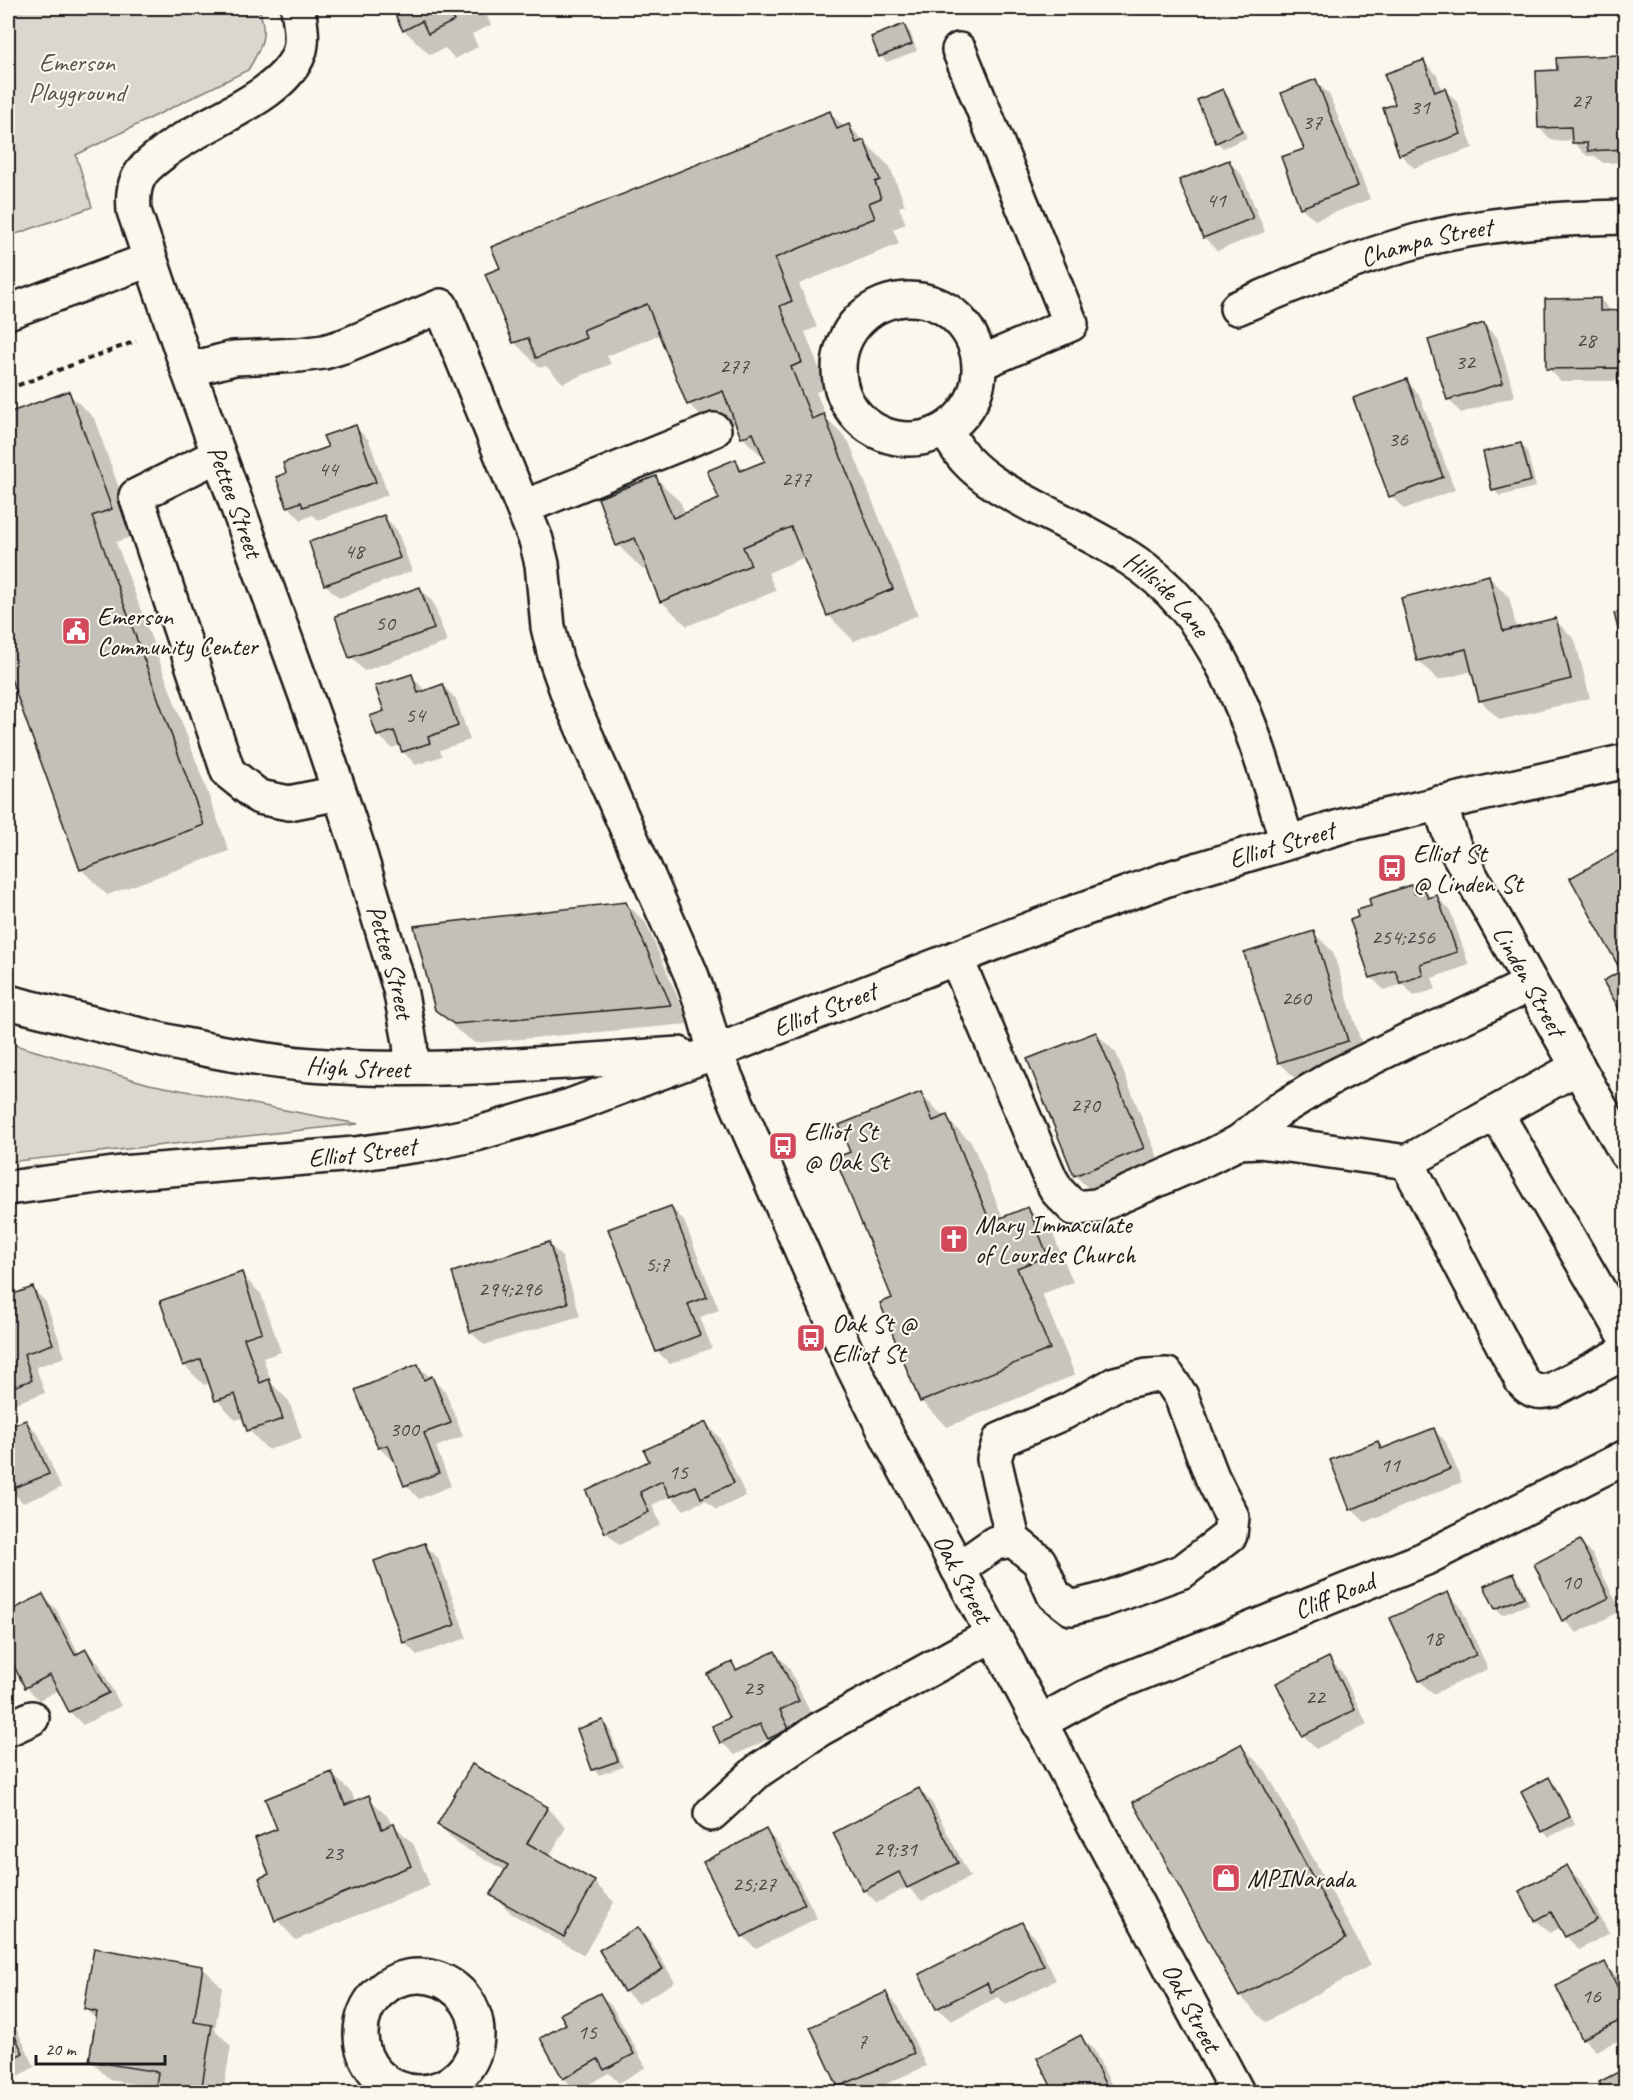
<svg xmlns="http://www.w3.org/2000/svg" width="1633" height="2100" font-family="Caveat,sans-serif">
<rect width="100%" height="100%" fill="#fbf7ec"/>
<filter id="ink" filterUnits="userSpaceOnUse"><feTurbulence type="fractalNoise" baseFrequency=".0167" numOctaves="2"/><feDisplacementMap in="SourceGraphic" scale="12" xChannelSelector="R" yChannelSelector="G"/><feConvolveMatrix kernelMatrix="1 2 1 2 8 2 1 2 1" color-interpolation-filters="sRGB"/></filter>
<g filter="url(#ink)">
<g fill="#dad7ce" stroke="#7b7a75" stroke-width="1.5">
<path d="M8,8h251c9,27 3,39 -11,62l-172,85 16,52 -84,30z"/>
<path d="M8,1043l141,41 209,40 -350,38z"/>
</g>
<g fill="#0003">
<path d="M394,8h89l8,17 -19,9 6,13 -23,12 -10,-11 -15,7 -26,-25z"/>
<path d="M500,8h28l-20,8z"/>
<path d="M529,8h18l-12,5z"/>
<path d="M904,26l6,6 7,19 -30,11 -7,-6z"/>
<path d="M1618,57l8,7v98l-23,1 -8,-7h-8l-13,-13v-3l-21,1 -14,-13 19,-56z"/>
<path d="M1424,62l13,13 5,16 3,-1 13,13 15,45 -59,20 -14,-14 -3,-49z"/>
<path d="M1315,81l14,13 41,105 -55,21 -14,-13 5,-57z"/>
<path d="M1223,91l6,6 18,41 -24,10 -6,-6z"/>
<path d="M830,113l14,14 5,-1 41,41 15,38 -6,2 7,17 -13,5 6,15 -100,40 18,43 -12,5 22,56 -11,4 11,27 22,23 69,173 -64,26 -26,-26 -23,-58 -37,16 8,18 -89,35 -26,-25 -13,-33 -5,2 -25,-25 37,-68 26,26 4,11 36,-14 14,-39 10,10 21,-9v-2l-24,-23 -6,-16 -22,9 -25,-26 -28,-70 -54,22 4,8 -48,19 -17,-17 -6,2 -26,-26z"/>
<path d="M1229,162l13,13 23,57 -48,19 -13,-14z"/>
<path d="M1600,299l12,13h14v82l-7,-6v-7h-58l-13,-13z"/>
<path d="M1483,324l14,13 18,59 -54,17 -13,-14z"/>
<path d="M1406,381l13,13 36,96 -51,19 -13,-13z"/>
<path d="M68,393l26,25 42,117 -20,7 113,309 -122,44 -26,-26 -73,-203v-251z"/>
<path d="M355,427l14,13 19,55 -70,25 -5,-5 -12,5 -13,-14 41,-58z"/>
<path d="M1521,444l6,7 9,36 -36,9 -6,-6z"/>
<path d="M384,516l13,14 15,41 -73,27 -13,-13 -15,-42z"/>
<path d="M1489,577l20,20 8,33 38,-10 20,20 15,58 -90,22 -20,-20 -7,-29 -35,9 -20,-20z"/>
<path d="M419,588l14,14 14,40 -83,29 -13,-14z"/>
<path d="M411,675l15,17 17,-6 13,13 14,41 -30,10 2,6 -26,9 -13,-13 -2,-7 -9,3 -14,-13 8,-23z"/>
<path d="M1411,887l7,7 7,-2 7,7 5,-2 13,13 19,55 -37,13 4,11 -22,7 -11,-12 -19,6 -13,-13 -11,-60 13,-10z"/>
<path d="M626,903l20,20 43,101 -214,19 -18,-13 -20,-21z"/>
<path d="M1314,933l19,19 34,109 -68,21 -20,-20z"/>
<path d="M1096,1033l20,20 46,115 -67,27 -20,-20z"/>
<path d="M920,1094l52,49 31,75 25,-10 25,26 20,48 -31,12 33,81 -128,52 -26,-26 -27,-102z"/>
<path d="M671,1207l13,14 35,89 -19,7 12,31 -42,16 -13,-13z"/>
<path d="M549,1244l13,13 18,59 -96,29 -13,-13z"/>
<path d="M241,1274l20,20 20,58 -18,6 9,26 17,17 13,37 -34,12 -19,-20 -5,-13 -8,3 -19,-20 -6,-18 -7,3 -20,-20z"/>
<path d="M33,1289l13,13 19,55 -29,10 9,26 -33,11 -4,-4v-103z"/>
<path d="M418,1366l27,25 18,45 -27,11 15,39 -32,13 -13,-14 -11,-25 -2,1 -14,-13z"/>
<path d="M26,1421l13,14 22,53 -38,15 -13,-14 -2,-7v-53z"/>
<path d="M706,1423l13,14 27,59 -30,14 -10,-10 -22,10 -13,-14 -19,9 9,20 -42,20 -13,-13 45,-70z"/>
<path d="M1433,1429l13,13 16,40 -97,40 -14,-13 27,-66 6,6z"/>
<path d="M1579,1542l14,13 28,56 -44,22 -13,-13z"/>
<path d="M425,1545l13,13 29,80 -50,17 -13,-13z"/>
<path d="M1513,1575l7,6 9,23 -27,11 -6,-6 -10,-23z"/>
<path d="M1448,1594l13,13 27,62 -55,25 -13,-13 -28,-62z"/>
<path d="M43,1596l13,13 23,45 7,-4 13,14 22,42 -38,19 -13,-13 -11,-22 -20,10 -13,-13 -18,-36v-37z"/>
<path d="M775,1653l13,13 23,48 -19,9 9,19 -19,9 -13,-12 -34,16 -14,-13 10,-24v-54l7,7z"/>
<path d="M1329,1659l13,13 25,52 -51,25 -13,-14z"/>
<path d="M603,1721l6,7 14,39 -24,8 -6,-6z"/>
<path d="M1241,1746l25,25 105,194 -105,57 -26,-26z"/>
<path d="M332,1774l20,19 3,9 13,-5 20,20 4,9 2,-1 20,20 16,41 -134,54 -19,-20 -6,-46z"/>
<path d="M1549,1779l6,6 20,39 -26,13 -6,-6z"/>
<path d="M919,1790l13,13 38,74 -48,24 -14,-14 -31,16 -13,-13z"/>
<path d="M547,1808l19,19 -17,30 45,25 20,20 -30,53 -72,-41 -20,-20 14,-23 -47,-26 -20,-20z"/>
<path d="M765,1831l14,13 38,74 -61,31 -13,-13z"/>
<path d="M1567,1867l13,13 29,53 -30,17 -13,-14 -5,-9 -11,6 -14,-13z"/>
<path d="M1022,1924l13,13 21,43 -50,25 -8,-8 -47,24 -14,-13z"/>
<path d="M638,1929l13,13 24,40 -37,22 -13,-13z"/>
<path d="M1604,1964l14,13 8,16v44l-30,14 -13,-13z"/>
<path d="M203,1968l19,19 -7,43 16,16 -8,46h-66v-4l-47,-8 -20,-20 7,-40 -12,-11z"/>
<path d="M600,1994l13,14 33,59 -27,16 -10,-10 -32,18 -13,-13 4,-53z"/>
<path d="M886,1994l13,13 27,59 -58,26h-22l-7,-6z"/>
<path d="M8,2015l3,3 24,49 -27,14z"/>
<path d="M1081,2037l13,13 21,42h-59l-17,-34z"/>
</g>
<g fill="#c3c0b8" stroke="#1c1c1c" stroke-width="1.5">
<path d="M392,8h57h-1l6,13 -26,13 -6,-13 -19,10z"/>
<path d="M904,24l8,20 -33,13 -8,-20z"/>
<path d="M1619,55v14h6l1,80 -38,2 -1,-8h-15l-1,-16 -33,1 -2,-57 21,-1 -1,-12z"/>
<path d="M1424,60l11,32 10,-4 16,46 -62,21 -16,-47 12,-4 -11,-30z"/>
<path d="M1316,79l42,107 -58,22 -19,-51 23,-8 -23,-56z"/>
<path d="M1223,89l19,42 -26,12 -19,-43z"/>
<path d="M830,111l7,18 12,-5 7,19 8,-3 16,40 -5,2 6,16 -12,5 6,15 -100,40 17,43 -12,5 22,56 -11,5 21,52 12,-5 69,175 -66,27 -36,-89 -48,20 8,18 -91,37 -25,-64 -19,8 -18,-48 58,-22 17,42 46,-19 -12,-28 29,-12 4,12 25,-10 -12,-28 -12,5 -18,-47 -36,14 -40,-101 -64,26 3,8 -50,20 -8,-20 -15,5 -28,-69 15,-6 -9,-21z"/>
<path d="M1229,160l24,58 -50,20 -24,-58z"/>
<path d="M1600,298v13l26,-1v78h-8v-20l-72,1 -1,-70z"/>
<path d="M1484,323l19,60 -56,17 -19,-60z"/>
<path d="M1407,379l36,98 -54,20 -36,-99z"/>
<path d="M69,391l43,118 -20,7 112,309 -124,45 -72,-199v-258z"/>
<path d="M356,425l20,57 -73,25 -2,-5 -14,5 -11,-30 10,-4 -3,-10 45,-16 -5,-11z"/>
<path d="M1521,443l10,38 -39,10 -9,-39z"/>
<path d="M384,515l16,43 -76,27 -15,-43z"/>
<path d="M1489,575l14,56 53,-13 15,61 -92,22 -13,-52 -49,12 -16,-63z"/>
<path d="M420,587l14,42 -85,29 -14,-42z"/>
<path d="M1626,610v51l-12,-48z"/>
<path d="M412,674l6,19 25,-9 15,42 -30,11 2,6 -28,9 -8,-21 -17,5 -7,-20 14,-5 -9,-25z"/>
<path d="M1623,848l3,4v158l-5,2 -18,-31 18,-10 -51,-93z"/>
<path d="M1411,885l4,9 10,-4 3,8 9,-3 20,57 -37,12 3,11 -23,8 -5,-13 -25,8 -20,-58 8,-3 -2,-7 15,-4 -2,-7z"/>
<path d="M626,902l45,103 -217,19 -19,-14 -21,-84z"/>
<path d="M1314,931l34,110 -70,22 -34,-110z"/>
<path d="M1096,1032l48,116 -70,28 -47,-117z"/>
<path d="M921,1092l12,29 14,-6 43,107 38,-15 20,49 -31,12 33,81 -130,53 -40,-99 12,-5 -57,-140 15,-6 -11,-27z"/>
<path d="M671,1206l36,91 -19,7 12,31 -44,17 -48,-123z"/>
<path d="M549,1242l19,61 -98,29 -18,-60z"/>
<path d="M242,1272l20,60 -18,6 16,45 9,-4 14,40 -36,12 -12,-37 -20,7 -14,-42 -18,7 -23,-65z"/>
<path d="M33,1287l20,57 -29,10 8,26 -24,9v-93z"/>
<path d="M418,1364l6,16 8,-4 19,47 -27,10 15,40 -35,13 -16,-41 -10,3 -23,-58z"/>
<path d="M26,1420l23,54 -40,16 -1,-63z"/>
<path d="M706,1422l28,61 -33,15 -5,-12 -26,11 -8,-16 -22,11 9,20 -44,21 -19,-42 63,-30 -5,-11z"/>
<path d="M1434,1428l16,41 -100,41 -20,-50 48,-19 3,8z"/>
<path d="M1580,1540l29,58 -47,23 -28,-57z"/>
<path d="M425,1543l30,82 -52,18 -29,-82z"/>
<path d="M1514,1573l10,24 -29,12 -11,-23z"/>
<path d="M1448,1592l28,63 -57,26 -29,-63z"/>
<path d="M43,1594l32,61 11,-6 23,44 -40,19 -19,-37 -25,13 -17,-34v-42z"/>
<path d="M775,1651l24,50 -19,9 9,19 -21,10 -8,-15 -40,19 -8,-17 17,-8 -22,-44 25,-12 4,8z"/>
<path d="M1329,1657l26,53 -53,26 -26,-53z"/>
<path d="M603,1720l15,41 -26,9 -15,-41z"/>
<path d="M1241,1744l105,195 -107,58 -106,-195z"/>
<path d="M472,1764l76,43 -21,36 68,38 -31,56 -74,-42 18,-30 -71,-40z"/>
<path d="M332,1772l13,33 24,-10 13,34 12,-6 17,43 -136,55 -16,-43 10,-4 -14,-36 22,-9 -12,-30z"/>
<path d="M1549,1777l21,40 -28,15 -21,-40z"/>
<path d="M919,1788l39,75 -51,25 -8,-16 -36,19 -30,-58z"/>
<path d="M766,1829l39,75 -63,33 -39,-75z"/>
<path d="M1567,1865l30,55 -32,17 -14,-25 -16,9 -16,-30z"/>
<path d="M1022,1922l22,44 -53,26 -4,-9 -51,26 -17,-35z"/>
<path d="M638,1927l25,42 -39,23 -25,-42z"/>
<path d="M94,1948l109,18 -9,56 18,3 -11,67h-46l3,-20 -69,-11 8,-49 -13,-3z"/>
<path d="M1605,1962l21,42v14l-44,21 -26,-53z"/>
<path d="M886,1992l28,61 -76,34 -28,-60z"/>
<path d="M600,1993l34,61 -30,16 -6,-11 -35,20 -23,-41 26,-14 -6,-10z"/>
<path d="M8,2022l15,31 -15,8z"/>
<path d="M1081,2035l27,55 -4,2h-50l-17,-34z"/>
<path d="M1626,2068v24h-21l-6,-10z"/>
</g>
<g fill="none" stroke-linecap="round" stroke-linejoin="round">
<g stroke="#1c1c1c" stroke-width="38">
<g id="minor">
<path id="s1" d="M298,8c2,14 6,31 1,45 -16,45 -99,70 -136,100 -7,6 -18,13 -23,22 -7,11 -7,23 -6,36l54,159 134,370 36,108 42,141 10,53 2,26"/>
<path d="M959,50l112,274 -91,39"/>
<circle cx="909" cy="369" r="70"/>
<path id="s2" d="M1237,308c59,-25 118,-50 180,-67 68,-18 138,-23 209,-24"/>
<path d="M8,312l141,-52"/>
<path id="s3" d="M188,370l46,-12 65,-3 25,-3 20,-6 97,-40 95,234 6,24 6,63 8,33 13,37 122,277 10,28 14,50 23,54 114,259 40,80 345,647"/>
<path id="s4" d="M945,430c7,10 13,21 21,30 20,22 49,36 75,50 30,15 60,30 88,48 96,60 127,183 158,284"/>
<path d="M218,455l-82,41 92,276 31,25 30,6 50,-10"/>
<path d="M524,507l190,-77"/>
<path id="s5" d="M1439,803l15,43 172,307"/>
<path d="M956,958l94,220 8,14 16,16 23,-2 108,-47 34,-17 21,-1 147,21 171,-95"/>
<path id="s6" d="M8,1002c99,24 200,54 303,63 123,10 246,-3 368,-11"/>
<path d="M1496,1113l130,224"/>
<path d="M1239,1142l40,-32 52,-32 81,-40 48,-20 71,-34"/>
<path d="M1407,1162l115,219c9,11 17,12 30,9l74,-38"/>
<path id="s7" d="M8,1188l113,-15 234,-19 78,-11 43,-9 94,-28 145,-54 346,-135 115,-41 170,-51 280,-64"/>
<path d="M958,1569l37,-26 18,-3 26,21 15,34 17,13 32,-8 80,-29 47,-36 2,-18 -20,-40 -31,-81 -14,-21 -20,1 -32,8 -50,28 -65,28 -6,19 19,81"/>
<path id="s8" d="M1039,1723l47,-26 33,-15 305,-123 202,-102"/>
<path d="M8,1729l24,-11"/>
<path d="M711,1814l47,-43 62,-42 172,-94"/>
<circle cx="419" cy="2034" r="58"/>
</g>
</g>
<path stroke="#1c1c1c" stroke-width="4" stroke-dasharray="6 4.5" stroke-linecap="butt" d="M8,389l128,-48"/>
<use href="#minor" stroke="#fbf7ec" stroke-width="33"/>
</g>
</g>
<defs>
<g id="civic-square" transform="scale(1.5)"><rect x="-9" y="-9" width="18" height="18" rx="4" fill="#d1495b" stroke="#fbf7ec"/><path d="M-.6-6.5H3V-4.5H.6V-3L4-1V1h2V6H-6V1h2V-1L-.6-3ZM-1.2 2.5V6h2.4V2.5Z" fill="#fff"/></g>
<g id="bus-square" transform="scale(1.5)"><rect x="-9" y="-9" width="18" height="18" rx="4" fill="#d1495b" stroke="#fbf7ec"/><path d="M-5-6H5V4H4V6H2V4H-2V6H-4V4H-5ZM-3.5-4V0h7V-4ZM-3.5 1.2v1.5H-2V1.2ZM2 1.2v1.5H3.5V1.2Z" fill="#fff"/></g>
<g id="church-square" transform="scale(1.5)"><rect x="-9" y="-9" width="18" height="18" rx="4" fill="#d1495b" stroke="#fbf7ec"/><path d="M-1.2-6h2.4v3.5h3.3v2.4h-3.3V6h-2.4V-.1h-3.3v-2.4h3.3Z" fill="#fff"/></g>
<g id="shop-square" transform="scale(1.5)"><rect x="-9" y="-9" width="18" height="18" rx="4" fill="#d1495b" stroke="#fbf7ec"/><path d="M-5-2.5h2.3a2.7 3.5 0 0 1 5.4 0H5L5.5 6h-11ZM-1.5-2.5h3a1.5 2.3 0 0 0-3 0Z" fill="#fff"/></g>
</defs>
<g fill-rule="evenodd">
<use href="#civic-square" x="76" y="631"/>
<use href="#bus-square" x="1392" y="868"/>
<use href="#bus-square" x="783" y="1146"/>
<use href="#church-square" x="954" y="1239"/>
<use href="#bus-square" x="811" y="1338"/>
<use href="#shop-square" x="1226" y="1878"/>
</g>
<g text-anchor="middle" stroke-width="4.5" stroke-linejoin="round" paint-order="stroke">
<g font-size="22" fill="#464543">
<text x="1581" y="108">27</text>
<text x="1420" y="114">31</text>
<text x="1312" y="129">37</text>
<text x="1216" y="207">41</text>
<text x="1586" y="347">28</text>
<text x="1465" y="369">32</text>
<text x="734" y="373">277</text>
<text x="1398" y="446">36</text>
<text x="328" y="476">44</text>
<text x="796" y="486">277</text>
<text x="354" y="558">48</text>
<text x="385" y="630">50</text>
<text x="415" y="722">54</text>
<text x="1403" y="944">254;256</text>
<text x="1296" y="1005">260</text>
<text x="1085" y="1112">270</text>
<text x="657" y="1271">5;7</text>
<text x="510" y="1296">294;296</text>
<text x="404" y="1436">300</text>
<text x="1390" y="1472">11</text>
<text x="678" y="1479">15</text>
<text x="1571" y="1589">10</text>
<text x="1433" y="1645">18</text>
<text x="753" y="1695">23</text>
<text x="1315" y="1704">22</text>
<text x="895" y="1856">29;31</text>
<text x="333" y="1860">23</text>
<text x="754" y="1891">25;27</text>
<text x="1591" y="2003">16</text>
<text x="587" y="2039">15</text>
<text x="862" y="2048">7</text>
</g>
<g font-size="26" fill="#555451" stroke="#fbf7ec">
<text x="77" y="71">Emerson<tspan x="77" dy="30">Playground</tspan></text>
</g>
<g font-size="26" fill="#1c1c1c" stroke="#fbf7ec">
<text dy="9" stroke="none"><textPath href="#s2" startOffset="201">Champa Street</textPath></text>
<text dy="9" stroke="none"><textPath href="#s1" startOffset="594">Pettee Street</textPath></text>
<text dy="9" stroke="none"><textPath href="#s4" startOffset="280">Hillside Lane</textPath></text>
<text dy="9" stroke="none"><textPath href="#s7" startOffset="1328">Elliot Street</textPath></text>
<text dy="9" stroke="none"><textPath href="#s1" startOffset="1080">Pettee Street</textPath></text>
<text dy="9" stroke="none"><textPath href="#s5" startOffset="200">Linden Street</textPath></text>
<text dy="9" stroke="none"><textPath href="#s7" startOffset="842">Elliot Street</textPath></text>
<text dy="9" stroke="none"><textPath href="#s6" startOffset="357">High Street</textPath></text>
<text dy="9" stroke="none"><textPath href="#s7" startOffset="356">Elliot Street</textPath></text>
<text dy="9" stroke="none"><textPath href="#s3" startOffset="1644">Oak Street</textPath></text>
<text dy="9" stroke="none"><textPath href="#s8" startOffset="322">Cliff Road</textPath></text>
<text dy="9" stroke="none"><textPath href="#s3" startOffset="2130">Oak Street</textPath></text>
</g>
<g font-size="26" fill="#1c1c1c" stroke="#fbf7ec" text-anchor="start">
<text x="97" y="625">Emerson<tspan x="97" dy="30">Community Center</tspan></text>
<text x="1413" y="862">Elliot St<tspan x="1413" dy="30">@ Linden St</tspan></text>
<text x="804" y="1140">Elliot St<tspan x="804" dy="30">@ Oak St</tspan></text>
<text x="975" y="1233">Mary Immaculate<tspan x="975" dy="30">of Lourdes Church</tspan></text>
<text x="832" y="1332">Oak St @<tspan x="832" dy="30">Elliot St</tspan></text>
<text x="1247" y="1887">MPINarada</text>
</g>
</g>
<rect width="1633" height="2100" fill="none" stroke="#fbf7ec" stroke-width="30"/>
<rect x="15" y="15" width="1603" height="2070" fill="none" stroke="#1c1c1c" stroke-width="2" filter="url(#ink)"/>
<path d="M36 2055v9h129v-9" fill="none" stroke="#1c1c1c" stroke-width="3"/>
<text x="45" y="2055" font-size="18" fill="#1c1c1c" stroke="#fbf7ec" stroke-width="4.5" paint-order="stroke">20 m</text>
</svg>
